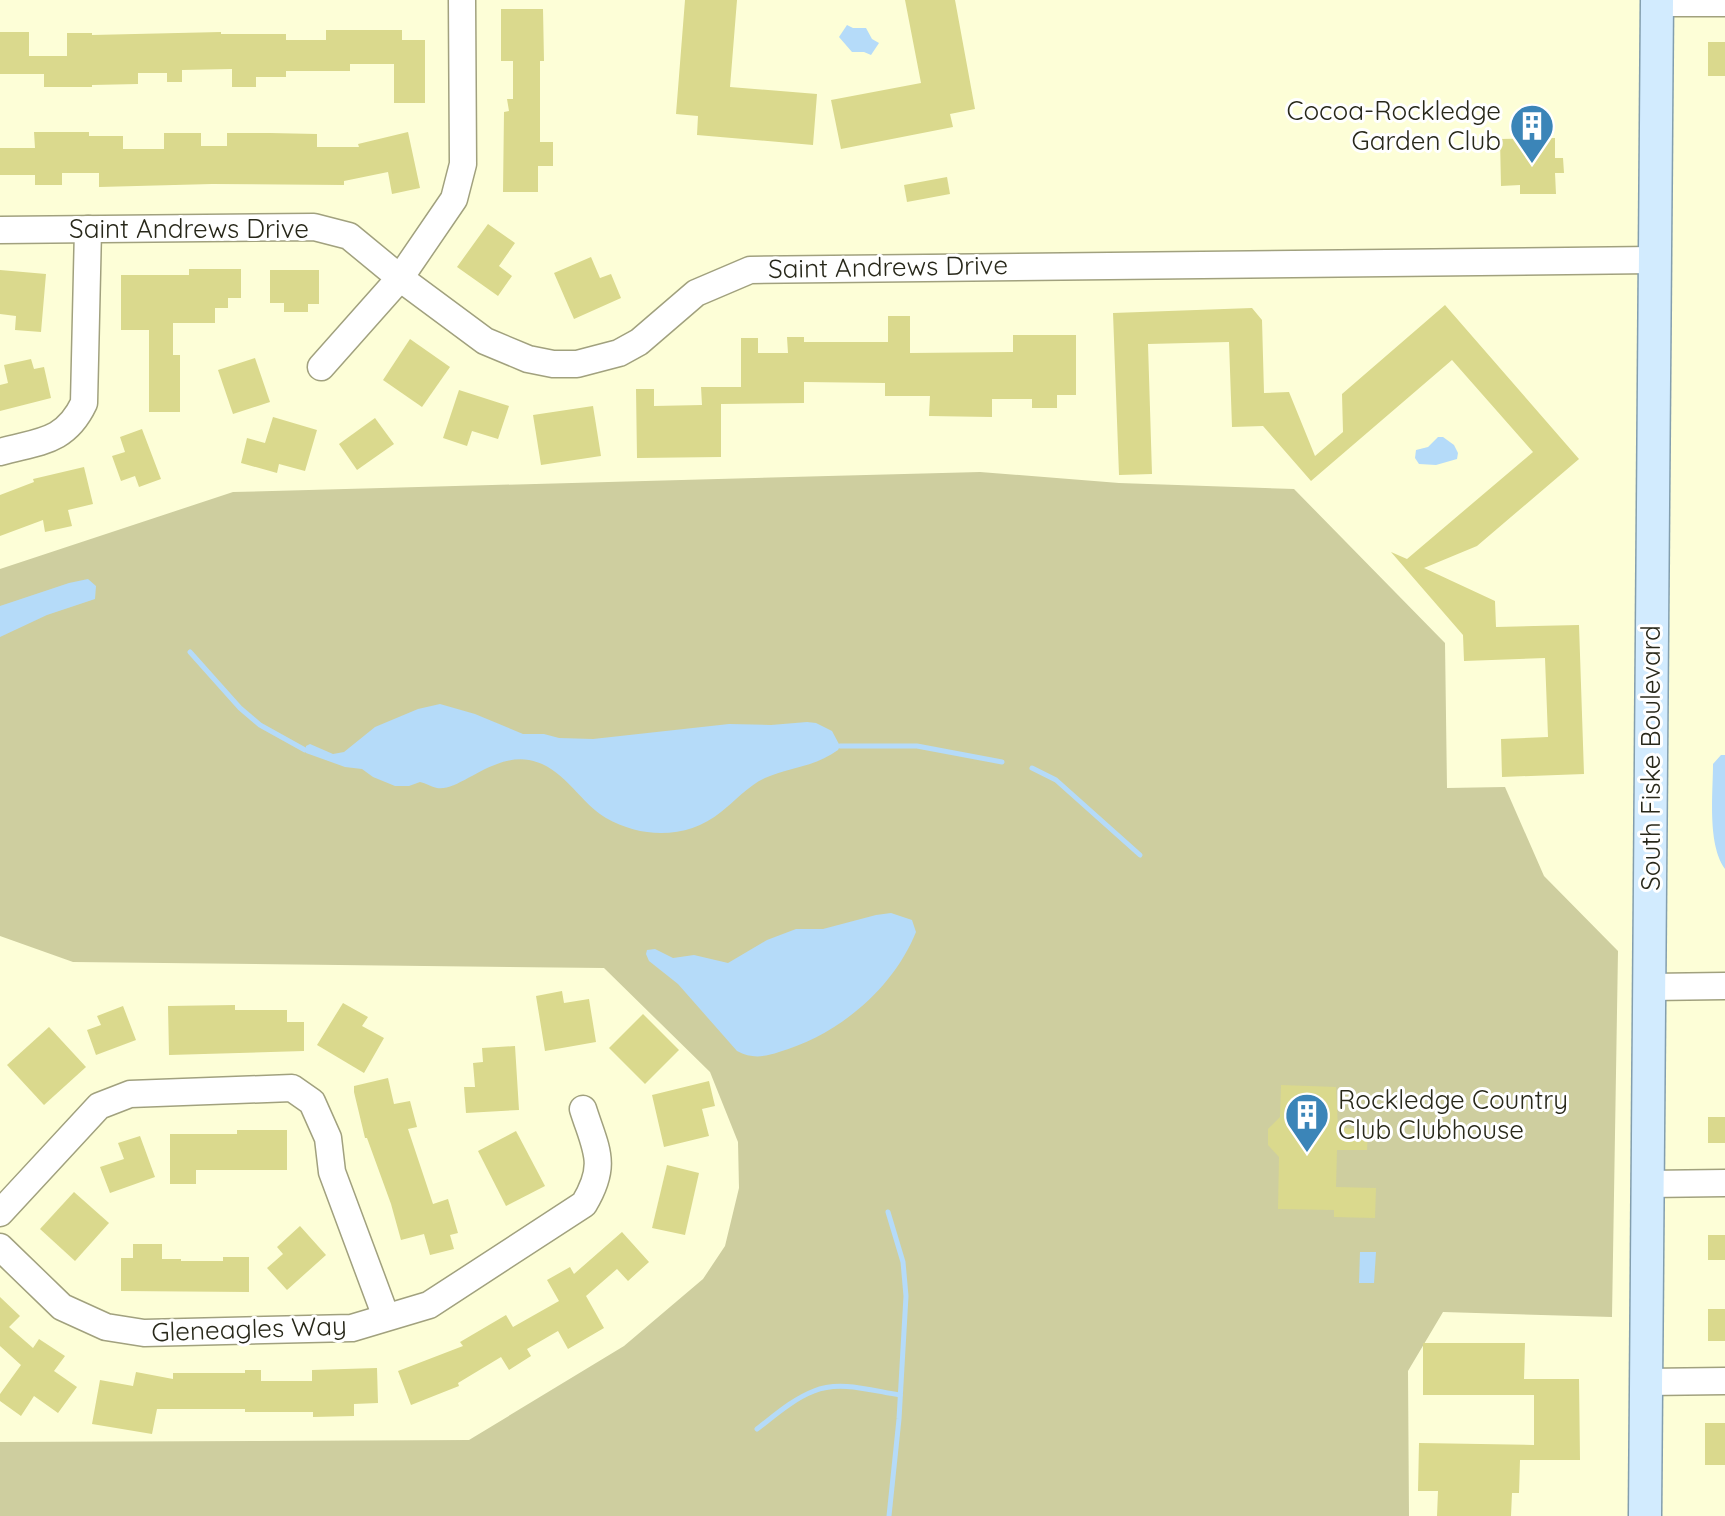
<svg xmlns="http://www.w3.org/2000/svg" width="1725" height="1516" font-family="Quicksand,sans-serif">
<rect width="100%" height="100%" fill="#fdfed7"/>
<path fill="#cece9f" d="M980,472l139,11 175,6 151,154 2,145 58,-1 39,89 74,75 -6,366 -169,-5 -35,59 1,145h-1409v-74l469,-2 155,-94 79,-67 22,-33 14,-58 -1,-46 -28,-70 -106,-104 -531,-6 -73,-26v-367l233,-77z"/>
<g fill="#b5dbf9">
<path d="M847,25l6,3h13l6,11 7,4 -8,12 -7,-3h-12l-13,-15z"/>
<path d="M1438,437h5l11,8 4,8 -1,6 -21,6 -17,-1 -4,-6 1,-8 12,-3z"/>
<path d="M88,579l8,7 -1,13 -48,16 -47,22v-31l69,-23z"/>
<path d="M440,704l35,10 48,20h21l15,4 34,1 136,-15 42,1 36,-3 9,1 16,8 8,15 -2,4c-23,17 -48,17 -73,28 -16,7 -31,24 -44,34 -33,27 -78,27 -115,6 -27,-16 -43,-52 -77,-58 -38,-6 -70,32 -92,28 -6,-1 -11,-5 -17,-6l-11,4h-14l-22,-9 -11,-8 -17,-2 -39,-14v-7l4,-2 23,10 11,-2 31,-25 43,-18z"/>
<path d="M1721,755h4v114c-18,-25 -12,-75 -12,-105z"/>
<path d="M891,913l21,7 4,12c-23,57 -78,103 -137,120 -15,5 -27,7 -42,-1l-59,-67 -29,-23 -3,-7 1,-4 8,-1 18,9 21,-3 34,8 39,-23 29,-11h27l53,-14z"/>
<path d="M1360,1252h16l-2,31h-15z"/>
</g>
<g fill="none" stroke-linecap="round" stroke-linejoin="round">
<g stroke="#b5dbf9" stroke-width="5">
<path d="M190,652l50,56 20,17 45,25"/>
<path d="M840,746h77l85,16"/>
<path d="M1032,768l24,12 84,75"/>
<path d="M888,1212l15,50 3,34 -7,123 -10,97"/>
<path d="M757,1429c17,-13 36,-30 57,-38 26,-11 59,0 86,4"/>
</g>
</g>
<g fill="#dad98d">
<path d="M685,0h52l-7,87 87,7 -4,51 -116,-10 1,-19 -22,-2z"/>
<path d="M905,0h50l20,109 -25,5 3,13 -112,22 -10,-49 90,-17z"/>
<path d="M501,9h42l1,52h-4v81h13v24h-15v26h-35l1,-80 5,-1 -2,-12h6v-38h-12z"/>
<path d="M326,30h76v10h23v63h-31v-39h-44v7h-64v6h-30v10h-24v-18l-50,1v12h-15v-9h-29v11l-46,1v2h-48v-13h-44v-42h29v24h38v-23h25v2l129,-3v2h65v6h40z"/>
<rect x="1708" y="42" width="17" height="34"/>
<path d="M34,132h55v4h34v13h41v-16h37v13h26v-13h43l47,1v13h42l-1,-3 50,-12 12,56 -28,6 -4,-22 -44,9v4l-132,-1 -113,3v-14h-37v12h-27v-10h-35v-27h35z"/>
<path d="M1555,138v20h8l1,15h-9l1,21h-36v-9l-19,1 -1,-47z"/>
<path d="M947,177l3,17 -43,8 -3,-17z"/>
<path d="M488,224l27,19 -16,23 13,10 -14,20 -41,-29z"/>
<path d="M591,257l9,21 11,-4 10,24 -47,21 -20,-46z"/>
<path d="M189,269h52v29h-13v10h-13v15h-42v32h7v57h-31v-82h-28v-55h68z"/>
<path d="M0,270l46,4 -5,58 -26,-2 1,-14 -16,-2z"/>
<path d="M270,270h49v34h-11v8h-24v-9h-14z"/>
<path d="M1445,305l134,154 -102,87 -53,22 71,33 1,26 83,-2 5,149 -82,3 -1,-38 47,-2 -3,-79 -81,3 -1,-26 -72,-83 16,7 126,-107 -81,-92 -141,121 -48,-55 -31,1 -3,-85 -81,2 4,130 -33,1 -6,-162 139,-5 10,12 2,73 25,-1 26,64 28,-24 -1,-38z"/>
<path d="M888,316h22v37l103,-1v-17h63v60h-19v13h-25v-9h-40v18l-63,-1 1,-20h-45v-13l-81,-1v21l-83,1v53l-84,1 -1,-69h18v17l48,-1 -1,-18h40v-49h17v15h30l-1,-16h17v5h84z"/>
<path d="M410,339l40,28 -28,40 -39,-27z"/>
<path d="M255,358l15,44 -37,12 -15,-44z"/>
<path d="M31,359l3,10 10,-2 7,31 -51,13v-26l8,-2 -4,-18z"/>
<path d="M459,390l50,16 -11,33 -26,-8 -5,15 -24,-8z"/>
<path d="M593,406l8,50 -60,9 -8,-50z"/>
<path d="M273,417l44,13 -12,41 -26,-7 -2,9 -36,-10 6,-25 18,5z"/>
<path d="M375,418l19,26 -37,26 -18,-26z"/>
<path d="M142,429l19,50 -22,8 -4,-11 -14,5 -9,-25 13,-4 -5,-15z"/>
<path d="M84,467l9,37 -25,6 4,16 -27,6 -2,-12 -43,16v-41l34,-13 -1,-3z"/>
<path d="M562,991l2,12 25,-4 7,43 -51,9 -9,-55z"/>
<path d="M343,1003l25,14 -6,9 22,12 -20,35 -47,-28z"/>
<path d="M235,1005v5h52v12h17v29l-135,4 -1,-49z"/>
<path d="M123,1006l13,34 -40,15 -9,-25 14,-5 -4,-9z"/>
<path d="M643,1014l36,36 -34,34 -36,-36z"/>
<path d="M49,1027l37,40 -42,38 -37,-40z"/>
<path d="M515,1046l4,64 -53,3 -2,-26h11l-2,-24 10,-1 -1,-14z"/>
<path d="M388,1078l6,26 16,-3 7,26 -9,2 25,75 15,-5 10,34 -8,2 4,14 -24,6 -6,-21 -23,6 -10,-36 -24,-66h-2l-11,-46v-6z"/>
<path d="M709,1081l6,25 -13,3 7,27 -45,11 -12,-52z"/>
<path d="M1281,1085l55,2 2,41 30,1 -1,21h-30l-1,37 40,1 -1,30 -41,-1v-7l-56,-1 1,-52 -11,-12v-16l12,-12z"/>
<rect x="1708" y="1117" width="17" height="26"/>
<path d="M237,1130h50v40h-91v14h-26v-50h67z"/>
<path d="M516,1131l29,55 -39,20 -28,-55z"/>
<path d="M140,1136l15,41 -45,16 -10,-26 24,-8 -6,-16z"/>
<path d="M667,1165l32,8 -14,62 -33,-7z"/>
<path d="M74,1192l35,31 -34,38 -35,-32z"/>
<path d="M300,1226l26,29 -39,35 -20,-22 16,-14 -6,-7z"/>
<path d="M622,1232l27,30 -21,19 -11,-12 -31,27 18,32 -36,21 -10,-18 -31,18 4,7 -22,14 -8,-13 -43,26 1,3 -48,19 -13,-34 65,-25 -3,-4 46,-27 7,12 46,-26 -12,-21 23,-13 4,7z"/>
<rect x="1708" y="1235" width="17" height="25"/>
<path d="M133,1244h29v15h19v2h42v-4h26v35l-128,-1v-33h12z"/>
<path d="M0,1297l20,19 -11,11 24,21 6,-9 26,17 -11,15 23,16 -19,26 -24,-17 -13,20 -21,-15v-7l21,-29 -21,-19z"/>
<rect x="1708" y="1309" width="17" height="32"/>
<path d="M1423,1343h102l-1,36h55l1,81h-60l-1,33h-7l-1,23h-74l1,-25h-20l1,-48 115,2v-50h-111z"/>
<path d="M377,1368l1,35 -24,1v12l-41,1v-5h-68v-3h-88l-5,25 -60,-10 8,-44 33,6 3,-14 37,7v-6h72v-3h16v11h51v-11z"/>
<rect x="1705" y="1423" width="20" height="42"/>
</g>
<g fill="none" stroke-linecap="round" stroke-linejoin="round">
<g stroke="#a1a17e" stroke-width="29">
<g id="minor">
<path d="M1657,3h68"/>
<path d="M0,230l314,-3 35,9 51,42 85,63 43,18 25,5h24l42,-11 20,-11 57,-49 54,-23 903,-10"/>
<path d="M321,367l79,-89 54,-79 9,-35 -1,-164"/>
<path d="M0,452c39,-11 65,-9 84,-49l4,-174"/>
<path d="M1651,987l74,-1"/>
<path d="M1649,1184l76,-1"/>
<path d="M0,1213l99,-107 31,-12 162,-6 20,14 16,36 4,34 54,145"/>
<path d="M0,1247l62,60 44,20 38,6 208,-5 77,-23 155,-101c24,-40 12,-54 -1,-95"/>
<path d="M1647,1382l78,-1"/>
</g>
</g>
<g stroke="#839eae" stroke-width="35">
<path id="major" d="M1645,1516l12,-1516"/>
</g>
<use href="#minor" stroke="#fff" stroke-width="26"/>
<use href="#major" stroke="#d2ebfe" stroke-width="32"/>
</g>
<defs>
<g id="building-pin" transform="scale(2.3)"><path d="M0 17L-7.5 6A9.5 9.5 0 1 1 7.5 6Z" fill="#3b85b8" stroke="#fff"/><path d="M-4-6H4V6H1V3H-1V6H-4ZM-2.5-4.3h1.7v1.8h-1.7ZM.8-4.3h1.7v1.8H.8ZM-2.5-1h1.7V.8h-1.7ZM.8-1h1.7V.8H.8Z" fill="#fff"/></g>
</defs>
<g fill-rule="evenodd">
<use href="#building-pin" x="1532" y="126"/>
<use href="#building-pin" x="1307" y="1115"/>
</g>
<g text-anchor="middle" stroke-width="6" stroke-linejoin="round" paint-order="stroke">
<g font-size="26" fill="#28281a" stroke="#fff" text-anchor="end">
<text x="1501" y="120">Cocoa-Rockledge<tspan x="1501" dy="30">Garden Club</tspan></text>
<text x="1338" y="1109" text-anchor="start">Rockledge Country<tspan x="1338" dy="30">Club Clubhouse</tspan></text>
</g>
<g font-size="26" fill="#28281a" stroke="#fff">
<text x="189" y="238">Saint Andrews Drive</text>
<text transform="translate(888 267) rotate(-1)" y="9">Saint Andrews Drive</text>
<text transform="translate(1651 758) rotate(-90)" y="9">South Fiske Boulevard</text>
<text transform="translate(249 1329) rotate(-2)" y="9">Gleneagles Way</text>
</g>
</g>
</svg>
